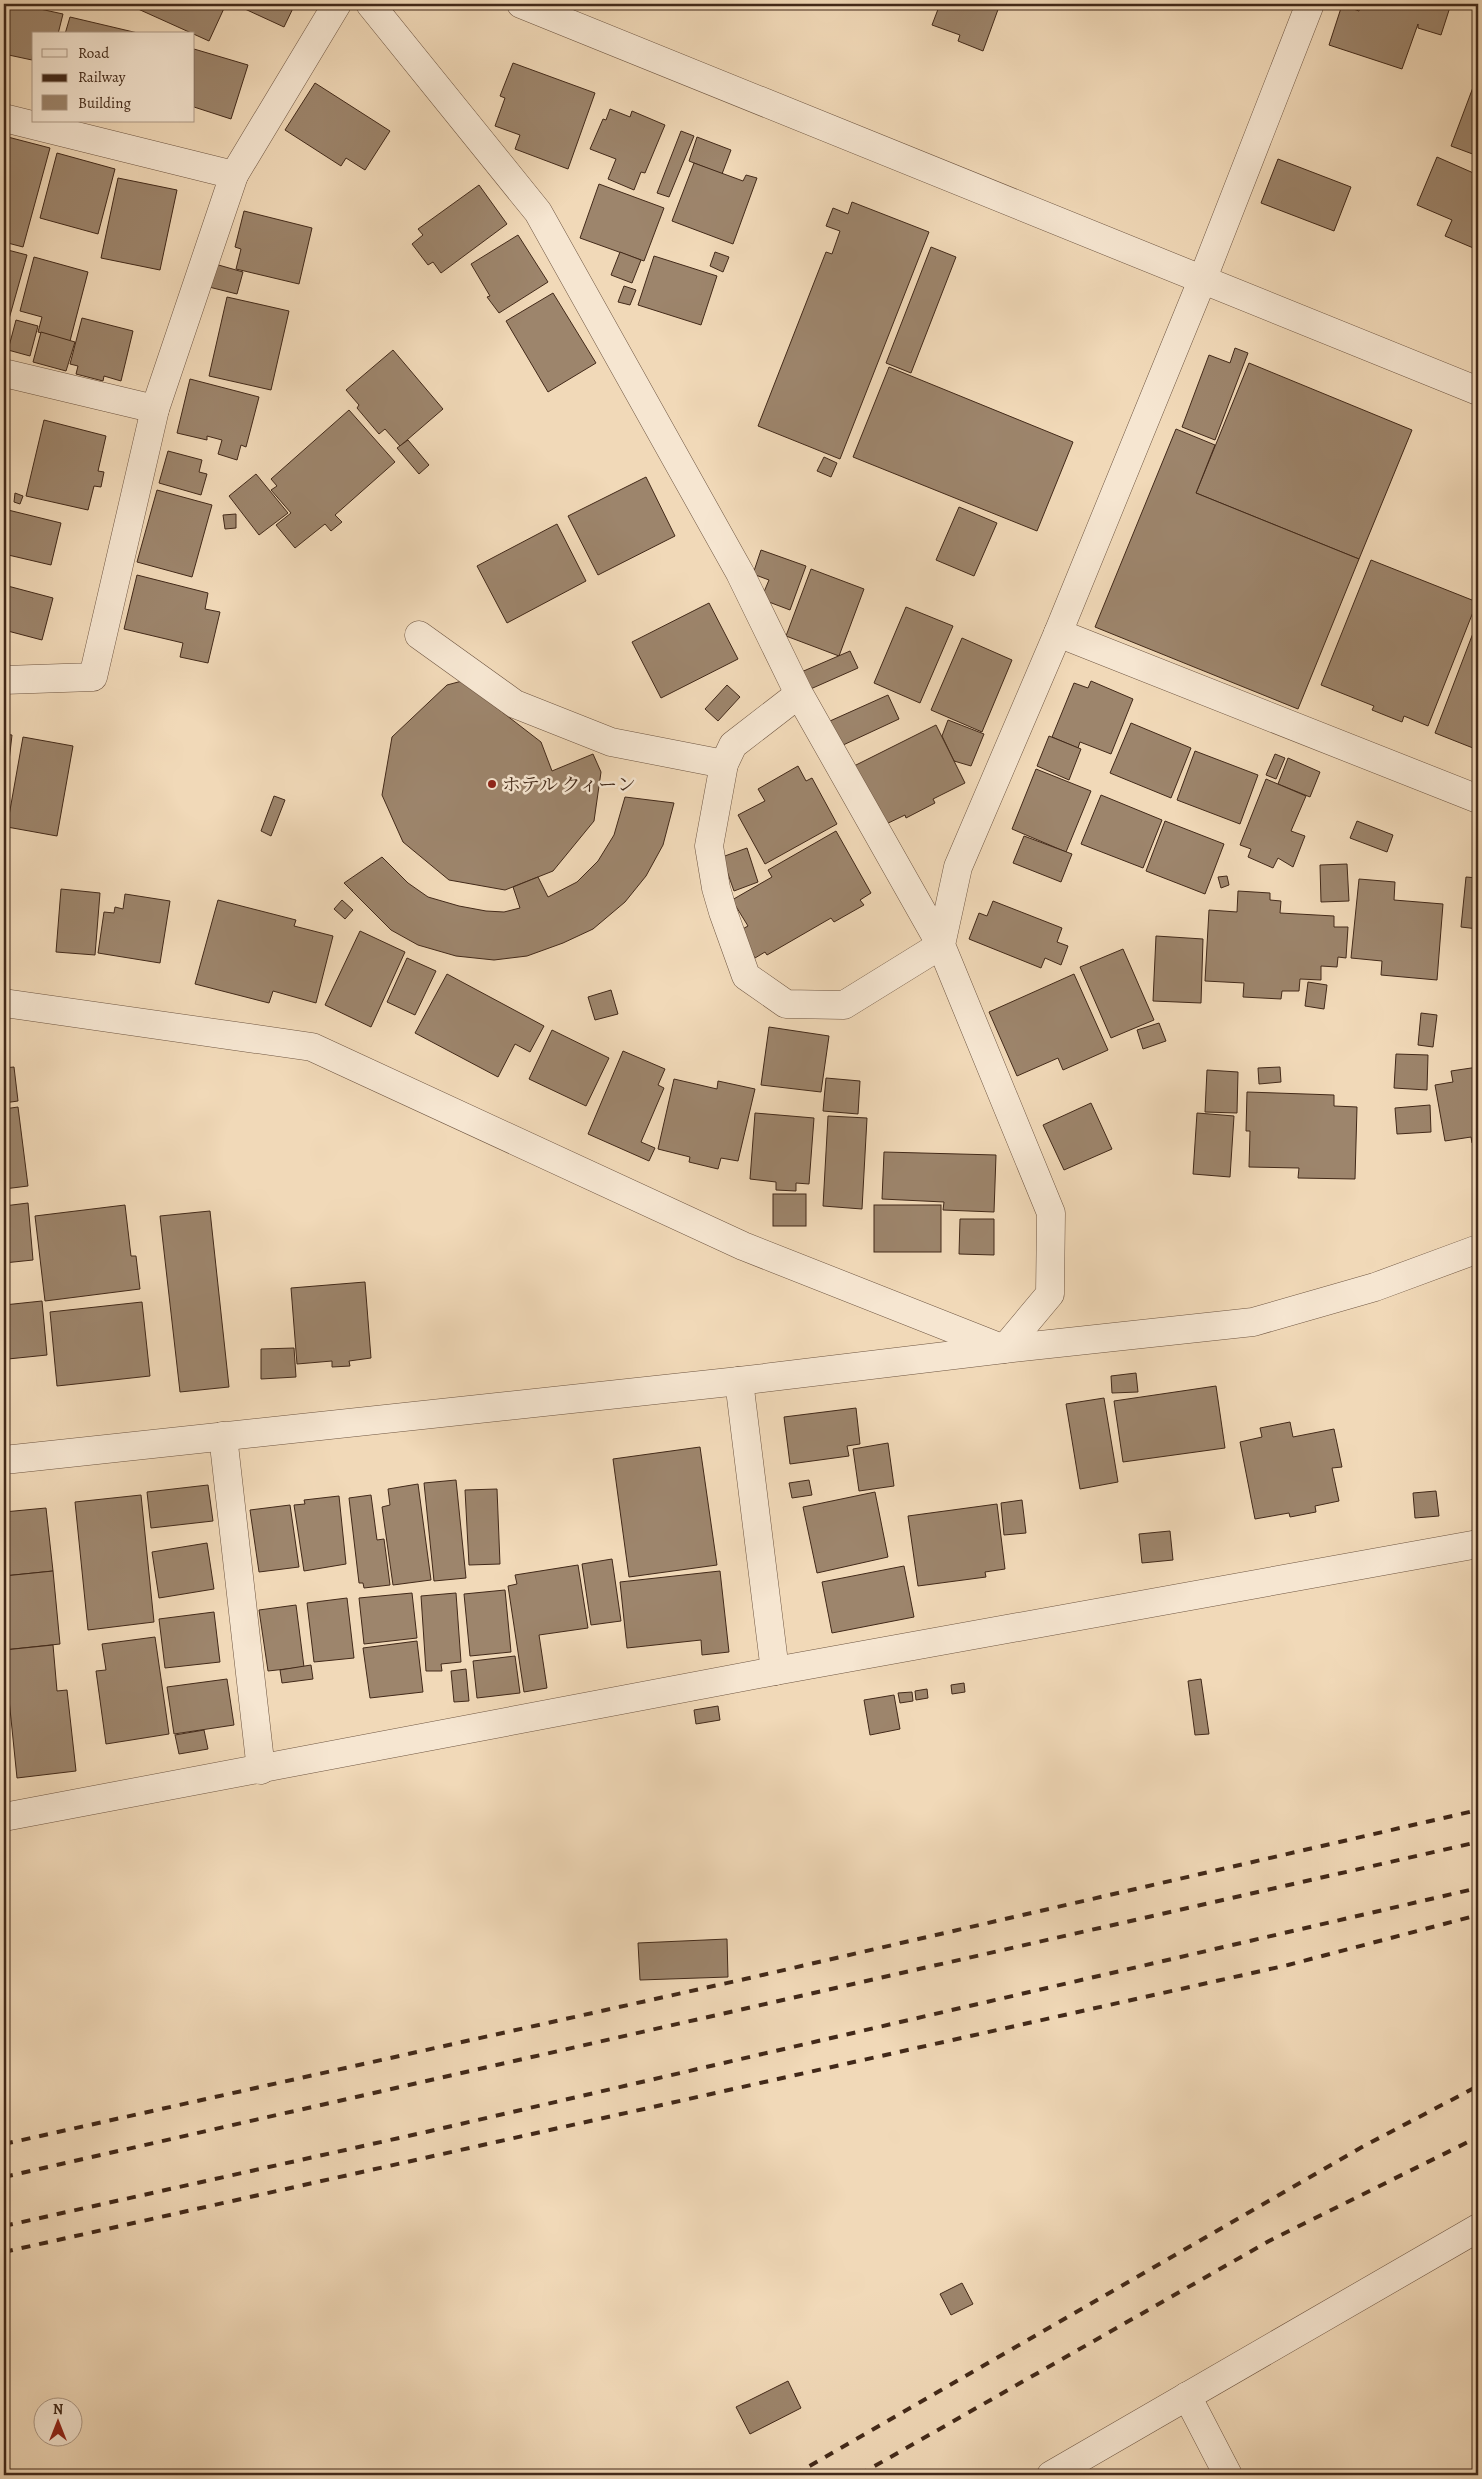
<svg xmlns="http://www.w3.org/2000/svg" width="1482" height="2479" font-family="Alegreya,'Noto Serif JP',serif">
<rect width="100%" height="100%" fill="#f1d9b8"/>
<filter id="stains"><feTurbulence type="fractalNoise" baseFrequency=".004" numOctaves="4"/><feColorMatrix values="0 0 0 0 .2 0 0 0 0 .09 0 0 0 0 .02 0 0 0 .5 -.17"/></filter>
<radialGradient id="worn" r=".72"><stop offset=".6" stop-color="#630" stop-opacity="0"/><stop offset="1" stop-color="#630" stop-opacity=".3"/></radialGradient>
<g fill="#9d856c" stroke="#422919">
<path d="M4,4h13l46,10 -5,20h-24l-2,26 -28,-6z"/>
<path d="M127,4h99l-17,37z"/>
<path d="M234,4h61l-11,23z"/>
<path d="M940,4h60l-17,47 -25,-10 2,-6 -28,-10z"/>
<path d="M1361,4h90l-10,31 -23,-7v-4l-16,45 -73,-24 13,-40 17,6z"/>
<path d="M70,17l72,17h-77z"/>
<path d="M194,49l54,16 -17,54 -37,-12z"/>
<path d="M513,63l82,30 -27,76 -53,-20 5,-14 -25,-9 10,-28 -5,-2z"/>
<path d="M1478,74v82l-27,-10z"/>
<path d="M315,83l75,48 -25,39 -19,-12 -5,8 -56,-36z"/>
<path d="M610,109l20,8 2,-6 33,14 -20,48 -4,-1 -7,18 -26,-11 8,-20 -26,-10 13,-30 3,1z"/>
<path d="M681,131l13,5 -25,61 -12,-4z"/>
<path d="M4,136l46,12 -27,99 -19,-5z"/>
<path d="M697,137l34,13 -9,24 -33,-13z"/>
<path d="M57,153l58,16 -17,65 -58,-16z"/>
<path d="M1437,157l41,18v75l-33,-14 7,-16 -35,-15z"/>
<path d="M1278,159l73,28 -17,44 -73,-28z"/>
<path d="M694,163l49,18 3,-6 11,3 -24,66 -61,-23z"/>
<path d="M118,178l59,12 -17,80 -59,-12z"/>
<path d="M599,184l65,24 -20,53 -64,-23z"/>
<path d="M479,185l28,39 -66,49 -8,-11 -5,3 -16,-21 11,-9 -5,-6z"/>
<path d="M852,202l77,30 -89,227 -82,-33 68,-174 6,2 8,-23 -14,-5 7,-18 15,6z"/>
<path d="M244,211l68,17 -13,56 -63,-15 5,-20 -6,-2z"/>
<path d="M518,235l30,47 -49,31 -12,-16 3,-1 -19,-32z"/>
<path d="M931,247l25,10 -45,116 -25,-10z"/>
<path d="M4,249l23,6 -18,64 -5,-2z"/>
<path d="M620,252l21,8 -9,23 -21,-8z"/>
<path d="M715,252l14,5 -6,15 -13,-6z"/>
<path d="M654,256l63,20 -16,49 -63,-20z"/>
<path d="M34,257l54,15 -18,69 -32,-9 4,-15 -22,-6z"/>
<path d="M215,264l28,8 -6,22 -28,-7z"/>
<path d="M624,286l12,4 -6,15 -12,-3z"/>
<path d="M553,293l43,70 -48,29 -42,-71z"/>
<path d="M227,297l62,14 -18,79 -62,-14z"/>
<path d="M82,318l51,13 -12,50 -17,-5 -1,5 -27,-7 2,-8 -8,-2z"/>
<path d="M16,320l22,6 -8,30 -22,-6z"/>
<path d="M41,332l34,10 -9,29 -33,-9z"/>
<path d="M1235,348l13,5 -33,87 -33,-13 27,-72 21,8z"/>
<path d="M393,350l50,59 -43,37 -15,-17 -6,5 -22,-26 2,-3 -13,-15z"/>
<path d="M1249,363l163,67 -53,129 -163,-66z"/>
<path d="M889,367l184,75 -36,89 -184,-74z"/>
<path d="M190,379l69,18 -13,50 -5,-2 -4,15 -19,-6 4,-14 -15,-4v4l-30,-7z"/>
<path d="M349,410l46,52 -60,53 7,7 -11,9 -6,-7 -30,24 -19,-23 15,-12 -20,-23 6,-4 -6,-7z"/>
<path d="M44,420l62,16 -8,35 6,1 -3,15 -7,-1 -6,24 -62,-14z"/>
<path d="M1176,429l39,16 -19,48 163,66 -61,150 -203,-82z"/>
<path d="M408,440l21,25 -10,9 -22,-26z"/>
<path d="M168,451l34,9 -3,12 8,2 -6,21 -42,-12z"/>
<path d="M824,457l13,6 -6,14 -14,-6z"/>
<path d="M256,474l32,39 -29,22 -30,-39z"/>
<path d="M646,477l29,59 -77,39 -30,-59z"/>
<path d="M157,490l55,15 -20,72 -55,-15z"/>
<path d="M15,493l8,3 -3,8 -6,-2z"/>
<path d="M959,507l38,16 -23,53 -38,-16z"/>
<path d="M4,509l57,14 -10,42 -47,-11z"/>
<path d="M236,514v14l-11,1 -2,-14z"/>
<path d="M557,524l29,57 -79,42 -30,-57z"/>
<path d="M761,550l45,16 -16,44 -29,-11 8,-19 -16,-6z"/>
<path d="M1371,560l106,42 -49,124 -24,-10 -2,6 -30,-12 2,-4 -53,-21z"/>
<path d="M811,569l53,20 -25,67 -53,-20z"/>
<path d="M137,575l71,18 -3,16 15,3 -12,51 -28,-6 3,-14 -59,-14z"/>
<path d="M4,585l49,13 -11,42 -38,-10z"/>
<path d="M709,603l29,56 -77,39 -29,-56z"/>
<path d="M906,607l47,19 -33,77 -46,-20z"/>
<path d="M1478,620v130l-43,-17z"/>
<path d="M962,638l50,22 -30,72 -51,-22z"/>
<path d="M850,651l8,17 -52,23 -7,-18z"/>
<path d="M462,681l79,61 11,29 41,-17 8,18 -7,49 -41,50 -48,19 -56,-10 -46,-38 -21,-47 10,-58 55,-52z"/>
<path d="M1091,681l42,18 -22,55 -31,-12 -2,6 -26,-11 22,-54 14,5z"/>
<path d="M727,685l13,12 -22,24 -13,-12z"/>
<path d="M888,695l11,24 -58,27 -11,-25z"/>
<path d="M948,720l36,14 -13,32 -17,-5 -12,-25z"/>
<path d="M1131,723l60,25 -20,50 -61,-25z"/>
<path d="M936,725l29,58 -32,16 2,4 -29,15 -1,-3 -23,11 -30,-59z"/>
<path d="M4,734l8,1 -8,70z"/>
<path d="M1049,736l32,13 -12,31 -32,-14z"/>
<path d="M23,737l50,9 -16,90 -50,-9z"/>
<path d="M1195,751l63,24 -18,49 -63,-24z"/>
<path d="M1275,754l10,4 -9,21 -10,-4z"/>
<path d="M1288,758l32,14 -10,25 -32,-13z"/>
<path d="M798,766l8,15 6,-3 25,46 -72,40 -27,-49 27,-14 -7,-12z"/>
<path d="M1036,769l55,22 -25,61 -54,-23z"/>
<path d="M1266,779l40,17 -15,35 14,5 -12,31 -15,-9 -5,10 -25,-11 3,-8 -11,-4z"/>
<path d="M1101,795l61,25 -19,48 -62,-24z"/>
<path d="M274,796l11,4 -14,36 -10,-5z"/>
<path d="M625,797l49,6 -11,42 -17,31 -21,26 -32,27 -30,14 -36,13 -33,4 -38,-4 -38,-11 -27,-15 -47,-47 38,-26 26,26 20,14 31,9 27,5 18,1 16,-4 -7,-21 25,-10 10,20 29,-15 21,-21 16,-26z"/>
<path d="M1165,821l59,23 -19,50 -59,-23z"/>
<path d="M1357,821l36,14 -6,17 -37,-14z"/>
<path d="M836,831l35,62 -11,7 4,5 -30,17 -3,-4 -64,37 -2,-3 -10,6 -16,-27 9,-5 -16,-26 40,-23 -4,-7z"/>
<path d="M1024,836l48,18 -11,28 -48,-19z"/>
<path d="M747,848l11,34 -24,9 -12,-34z"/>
<path d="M1347,864l2,37 -28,1 -1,-37z"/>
<path d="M1227,876l2,9 -8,3 -3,-11z"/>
<path d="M1466,877l12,1v51l-17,-2z"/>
<path d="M1359,879l36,3 -1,18 49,4 -6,76 -56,-5 1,-14 -31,-3z"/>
<path d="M61,889l39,4 -5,62 -39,-3z"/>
<path d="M1238,891l32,2v7l11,1 -1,12 54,3v11h14l-2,31 -8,-1 -1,10 -16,-1v14l-21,-1 -1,12h-17l-1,8 -38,-2 1,-14 -39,-2 4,-71 28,2z"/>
<path d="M125,894l45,7 -10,62 -62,-10 6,-41 10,1 1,-6 8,2z"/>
<path d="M218,900l78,20 -2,6 39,10 -17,67 -43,-12 -4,12 -74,-19z"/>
<path d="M342,900l11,10 -8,9 -11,-10z"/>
<path d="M993,901l69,27 -5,14 11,4 -7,19 -16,-7 -4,10 -72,-29 10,-26 8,3z"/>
<path d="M360,931l45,21 -34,75 -46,-22z"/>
<path d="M1156,936l47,3 -2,64 -48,-2z"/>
<path d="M1123,949l31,71 -43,18 -31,-71z"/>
<path d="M407,958l29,13 -21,44 -28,-13z"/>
<path d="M447,974l97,52 -14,26 -15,-8 -17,33 -83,-44z"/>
<path d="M1074,974l34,76 -45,20 -5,-12 -41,18 -28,-64z"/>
<path d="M1308,982l19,3 -3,24 -19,-3z"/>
<path d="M611,990l7,24 -23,6 -7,-23z"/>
<path d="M1421,1013l16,2 -4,32 -15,-2z"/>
<path d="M1159,1023l7,18 -23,8 -6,-19z"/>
<path d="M769,1027l60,9 -8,56 -60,-7z"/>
<path d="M552,1030l57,28 -23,48 -57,-27z"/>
<path d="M623,1051l42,18 -7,16 6,3 -23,54 14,6 -6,13 -61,-27z"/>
<path d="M1396,1054l32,1 -1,35 -33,-2z"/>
<path d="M14,1067l4,34 -14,2v-35z"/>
<path d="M1280,1067l1,15 -22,2 -1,-16z"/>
<path d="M1478,1067v75l-6,1 -1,-6 -26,4 -10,-56 18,-3 -2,-11z"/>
<path d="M1207,1070l31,2 -1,41 -32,-1z"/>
<path d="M826,1078l34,3 -2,33 -35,-3z"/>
<path d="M674,1079l43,10 1,-8 37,8 -17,72 -17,-3 -3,11 -29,-7 1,-5 -32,-8z"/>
<path d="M1247,1092l87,3v11l23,1 -2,72 -57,-1 1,-10 -50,-1 1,-36h-4z"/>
<path d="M1091,1103l21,46 -48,21 -21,-45z"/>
<path d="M1430,1105l1,27 -34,2 -2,-26z"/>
<path d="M18,1107l10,79 -24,3v-80z"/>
<path d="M755,1113l59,5 -5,66 -13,-1v8l-20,-1v-8l-26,-3z"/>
<path d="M1197,1113l37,3 -4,61 -37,-3z"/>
<path d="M828,1116l39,2 -5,91 -39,-3z"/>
<path d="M884,1152l112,3 -2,57 -51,-2 1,-8 -62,-3z"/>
<rect x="773" y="1194" width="33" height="32"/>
<path d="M28,1203l5,57 -29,3v-57z"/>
<path d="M125,1205l6,51h5l4,33 -95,12 -10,-85z"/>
<rect x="874" y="1205" width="67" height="47"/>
<path d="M210,1211l19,176 -49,5 -20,-176z"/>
<path d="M960,1219h34v36l-35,-1z"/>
<path d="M365,1282l6,76 -22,3 1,5 -18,1v-6l-35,3 -6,-76z"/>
<path d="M42,1301l5,54 -39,4 -4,-54z"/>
<path d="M142,1302l8,74 -93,10 -7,-74z"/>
<path d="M294,1348l2,29 -35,2v-30z"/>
<path d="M1136,1373l2,19 -26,1 -1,-17z"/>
<path d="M1216,1386l9,62 -102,14 -9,-61z"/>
<path d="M1104,1398l14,84 -38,7 -14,-85z"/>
<path d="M856,1408l4,36 -13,2 2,10 -59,8 -6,-47z"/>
<path d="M1290,1422l3,15 41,-8 8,38 -10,1 7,33 -24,5 1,6 -26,5 -1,-4 -34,6 -15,-77 22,-5 -2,-9z"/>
<path d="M888,1443l6,43 -35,5 -6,-42z"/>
<path d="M700,1447l17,118 -88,12 -16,-118z"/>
<path d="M456,1480l10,98 -32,3 -10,-98z"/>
<path d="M809,1480l3,15 -20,3 -3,-15z"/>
<path d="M418,1484l13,96 -38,5 -11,-78 8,-2 -2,-16z"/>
<path d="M208,1485l5,36 -62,7 -4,-36z"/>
<path d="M497,1489l3,75 -31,1 -4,-75z"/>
<path d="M1436,1491l3,25 -24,2 -2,-25z"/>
<path d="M875,1492l13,65 -71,16 -14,-66z"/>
<path d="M141,1495l13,127 -66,8 -13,-128z"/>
<path d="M371,1495l6,45 7,-1 6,46 -26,3 -1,-5h-4l-10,-85z"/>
<path d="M339,1496l7,68 -42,7 -10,-66 11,-1 -1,-4z"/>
<path d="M1022,1500l4,33 -22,2 -3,-32z"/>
<path d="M997,1504l8,65 -20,3 1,5 -68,9 -10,-70z"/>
<path d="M290,1505l9,62 -40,5 -9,-62z"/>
<path d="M46,1508l7,63 -49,5v-64z"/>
<path d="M1170,1531l3,29 -31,3 -3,-29z"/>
<path d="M207,1543l7,46 -55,9 -7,-46z"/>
<path d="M612,1559l9,62 -30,4 -9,-61z"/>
<path d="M578,1565l10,63 -49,7 8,53 -23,4 -16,-106 9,-2 -2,-9z"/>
<path d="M904,1566l10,51 -82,16 -10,-51z"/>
<path d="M53,1571l7,73 -56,6v-74z"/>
<path d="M720,1571l9,81 -27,3 -1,-15 -74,8 -7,-66z"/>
<path d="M505,1590l6,62 -41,4 -6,-62z"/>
<path d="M412,1593l5,45 -53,6 -5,-46z"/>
<path d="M456,1593l5,69 -20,2 1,7h-16l-5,-75z"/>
<path d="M347,1598l7,60 -40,4 -7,-59z"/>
<path d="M296,1605l8,62 -36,4 -9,-61z"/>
<path d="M214,1612l6,50 -55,6 -6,-49z"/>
<path d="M155,1637l14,97 -63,10 -10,-73 10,-1 -4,-26z"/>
<path d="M417,1641l6,51 -53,6 -7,-50z"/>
<path d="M53,1645l4,46 10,-1 9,81 -59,7 -13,-128z"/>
<path d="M515,1656l5,37 -43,5 -4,-37z"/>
<path d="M4,1657l5,42 -5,1z"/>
<path d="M311,1665l2,14 -31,4 -2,-13z"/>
<path d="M466,1669l3,32 -15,1 -3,-31z"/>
<path d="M227,1679l7,46 -60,9 -7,-47z"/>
<path d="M1201,1679l8,55 -14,1 -7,-54z"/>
<path d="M964,1683l1,9 -13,2 -1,-9z"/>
<path d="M927,1689l1,9 -12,2 -1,-9z"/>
<path d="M912,1692l1,9 -13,2 -2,-10z"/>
<path d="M894,1695l6,34 -30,6 -6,-35z"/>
<path d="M718,1706l2,14 -24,4 -2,-14z"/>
<path d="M204,1730l4,19 -29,5 -4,-19z"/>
<path d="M727,1939l1,38 -88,3 -2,-37z"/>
<path d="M962,2283l11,21 -22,11 -11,-21z"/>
<path d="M788,2381l13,27 -51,26 -14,-27z"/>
</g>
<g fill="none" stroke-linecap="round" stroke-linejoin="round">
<g stroke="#6e5541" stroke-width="29">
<g id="minor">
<path d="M370,4l168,208 202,361 59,121 142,251 -97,60 -58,-1 -40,-28 -23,-64 -7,-24 -7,-42 15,-82 9,-19 66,-51"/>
<path d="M521,4l957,387"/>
<path d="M4,118l230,57 103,-171"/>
<path d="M4,373l151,36"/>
<path d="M1058,633l420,166"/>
<path d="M419,635l96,69 96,38 113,22"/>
<path d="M4,680l89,-3 62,-268 79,-234"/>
<path d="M4,1003l308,44 431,199 261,103 46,-55 1,-81 -110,-268 17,-78 100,-234 145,-355 107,-274"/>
<path d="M739,1381l36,290"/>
<path d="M223,1436l38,334"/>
<path d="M4,1460l735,-79 265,-32 249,-27 122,-35 103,-38"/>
<path d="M4,1817l771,-146 703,-127"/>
<path d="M1187,2396l41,79"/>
<path d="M1051,2475l427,-247"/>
</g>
</g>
<use href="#minor" stroke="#f6e6d1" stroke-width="28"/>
<g stroke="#422919" stroke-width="4" stroke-dasharray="9 9" stroke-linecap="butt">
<path d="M4,2144l741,-165 733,-169"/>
<path d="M4,2177l1474,-335"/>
<path d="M4,2226l422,-94 1052,-244"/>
<path d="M4,2252l1284,-287 190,-50"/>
<path d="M794,2475l568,-328 116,-61"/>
<path d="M859,2475l410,-234 209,-104"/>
</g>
</g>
<circle fill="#8f2418" stroke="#f6e6d1" stroke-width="2" cx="492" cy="784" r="5"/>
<g text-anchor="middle" stroke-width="5" stroke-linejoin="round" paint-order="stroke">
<g font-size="19" fill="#422919" stroke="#f6e6d1" text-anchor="start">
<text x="502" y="791">ホテル クィーン</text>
</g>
</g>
<rect width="1482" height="2479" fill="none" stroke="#f1d9b8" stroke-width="20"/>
<rect x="5" y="5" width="1472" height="2469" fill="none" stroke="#422919" stroke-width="2.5"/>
<rect x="10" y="10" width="1462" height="2459" fill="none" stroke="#422919"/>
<rect x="32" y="32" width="162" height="90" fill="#f6e6d1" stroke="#ae9a87"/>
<rect x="42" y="49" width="25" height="8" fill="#f6e6d1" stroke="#ae9a87"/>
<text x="78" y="58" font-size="15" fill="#422919">Road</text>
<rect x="42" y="74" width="25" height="8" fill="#422919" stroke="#ae9a87"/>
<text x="78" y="82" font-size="15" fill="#422919">Railway</text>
<rect x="42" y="95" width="25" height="15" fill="#9d856c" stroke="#ae9a87"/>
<text x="78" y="108" font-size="15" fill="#422919">Building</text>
<g transform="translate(58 2422)"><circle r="24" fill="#f6e6d1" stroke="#ae9a87"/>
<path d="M0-4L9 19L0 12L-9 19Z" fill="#8f2418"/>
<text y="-8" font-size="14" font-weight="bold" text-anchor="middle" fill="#422919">N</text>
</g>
<rect width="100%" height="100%" filter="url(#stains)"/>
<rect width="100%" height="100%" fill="url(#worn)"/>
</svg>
